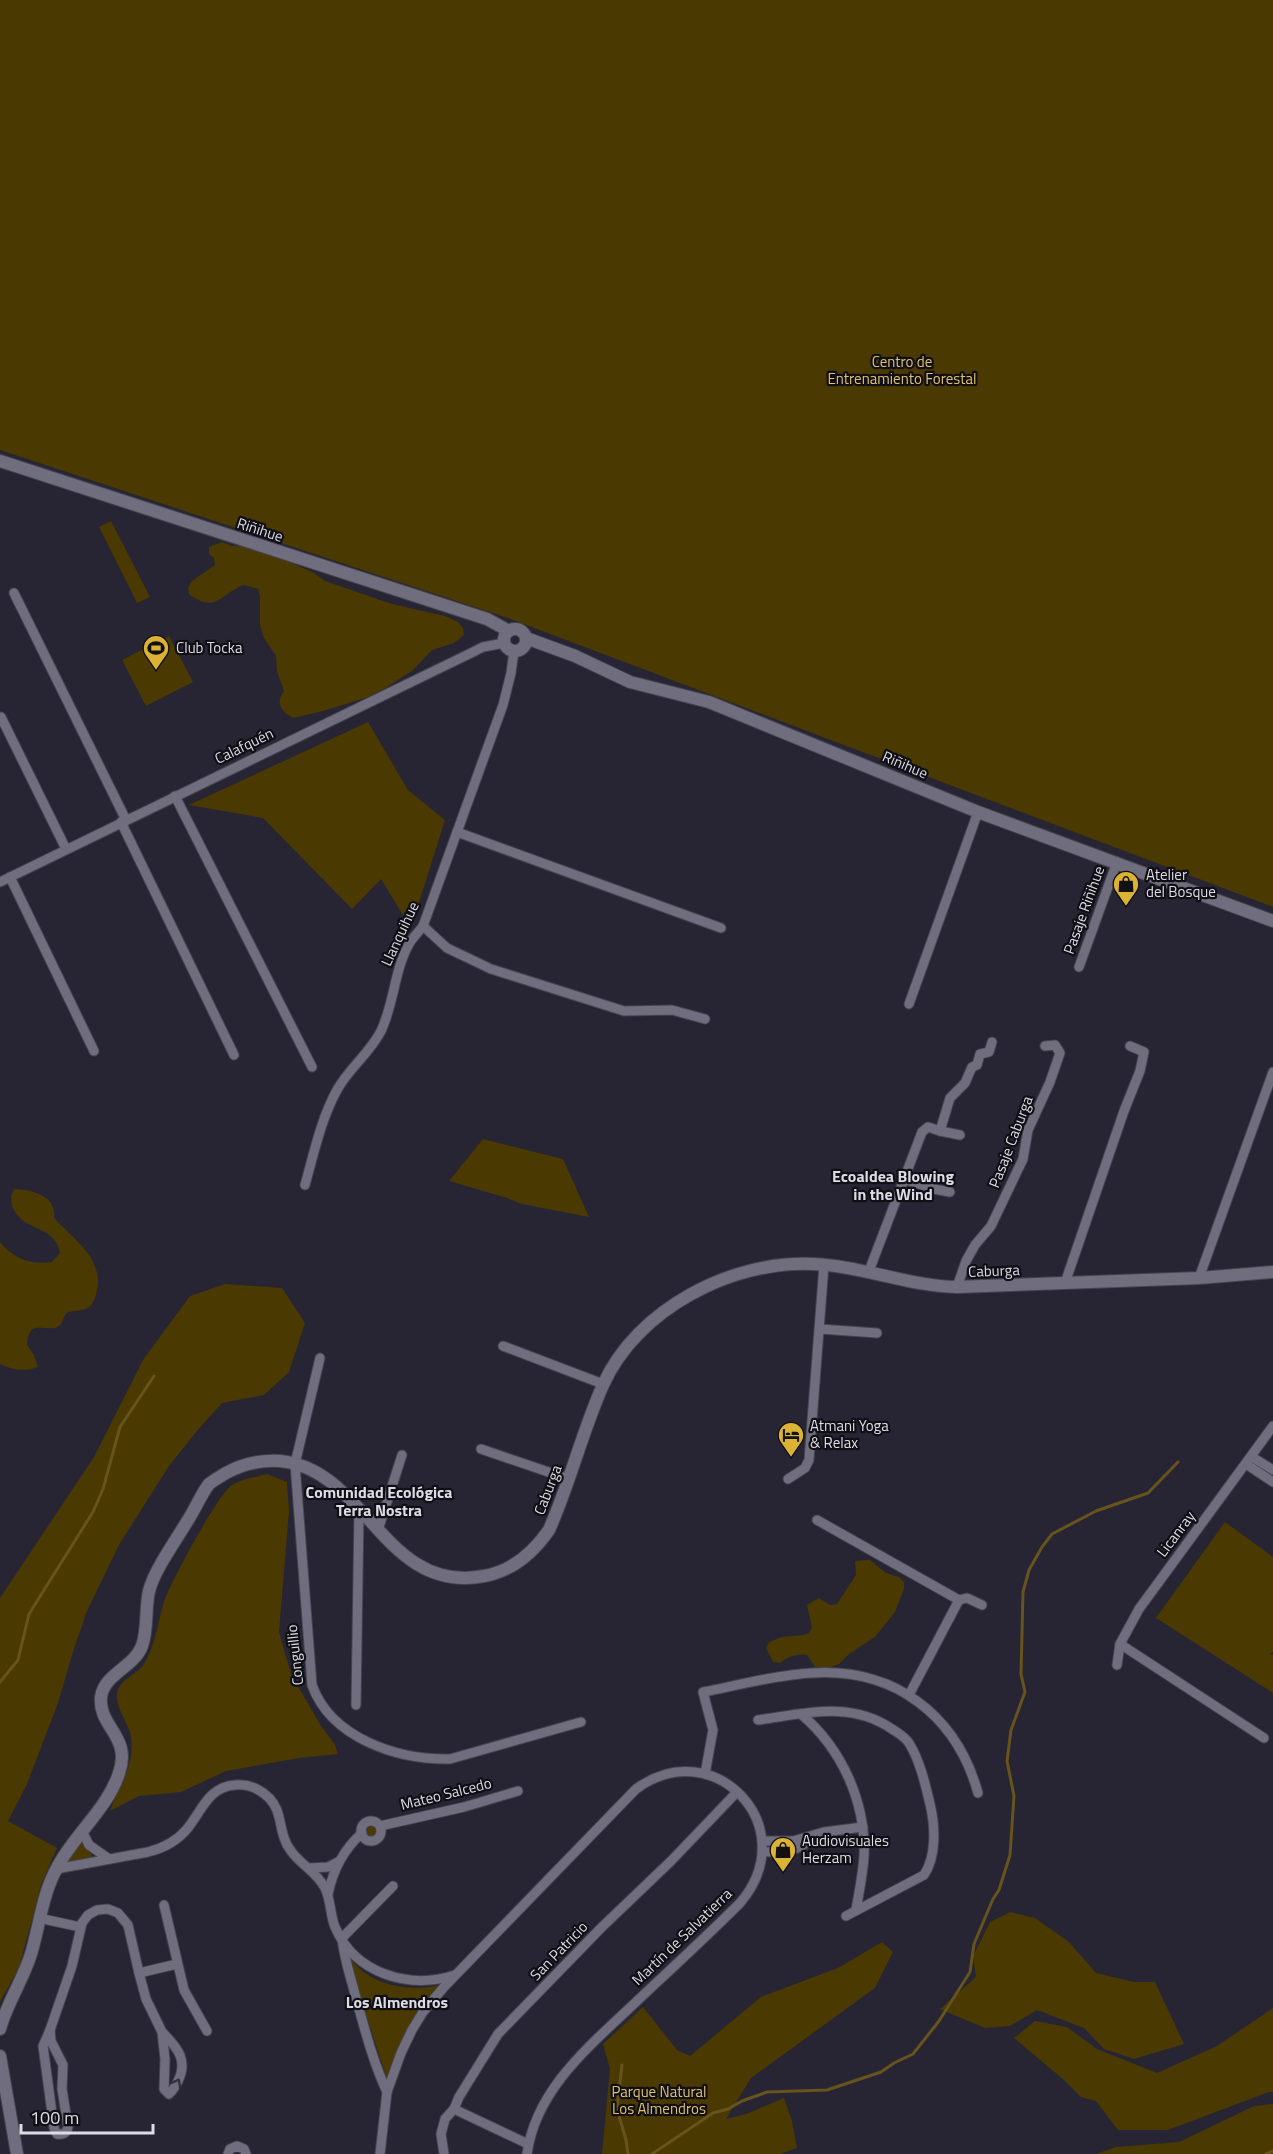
<svg xmlns="http://www.w3.org/2000/svg" width="1273" height="2154" font-family="'Titillium Web',sans-serif">
<rect width="100%" height="100%" fill="#272533"/>
<g fill="#4a3900">
<path d="M0,0h1273v907l-765,-289 -508,-168z"/>
<path d="M111,521l39,76 -13,6 -38,-76z"/>
<path d="M222,542l10,4h14l35,12 33,15 11,8 67,23 53,12 13,6 5,6 1,7 -10,8 -22,7 -19,20 -29,19 -19,9 -42,13 -30,7c-12,-6 -18,-16 -9,-27l-7,-20 -1,-15 -12,-18 -4,-12v-30l-2,-7 -14,-4c-23,8 -28,30 -55,9l-1,-7 4,-6 23,-16 -1,-7 -5,-4v-7z"/>
<path d="M169,636l24,46 -47,24 -24,-46z"/>
<path d="M368,722l40,68 37,30 -34,108 -30,-49 -29,30 -89,-91 -74,-13z"/>
<path d="M483,1139l80,20 26,58 -67,-13 -15,-6 -58,-17z"/>
<path d="M15,1189c18,1 42,7 39,29 19,21 50,40 43,73 -2,6 -3,12 -8,16 -7,5 -16,3 -23,6l-5,11 -5,4c-18,2 -26,-8 -29,17l7,10 4,12c-14,5 -26,3 -38,-3v-122c14,17 30,23 52,20l8,-9c-4,-23 -26,-23 -39,-34 -9,-8 -14,-22 -6,-30z"/>
<path d="M225,1284l57,4 23,35 -16,49 -25,23 -42,8 -26,29 -27,34 -50,79 -32,66 -15,44 -14,48 -31,81 -19,37 49,27 -16,37 -22,83 -19,34v-404l94,-141 49,-97 47,-64z"/>
<path d="M267,1474l20,8 2,29 -10,121 12,42 30,52 13,17 4,11 -39,4 -73,13 -45,21 -42,4 -29,15c9,-28 25,-44 21,-74 -2,-14 -16,-29 -14,-43 2,-15 20,-19 27,-30 13,-22 13,-42 21,-65 7,-19 53,-105 67,-114 9,-6 25,-8 35,-11z"/>
<path d="M1225,1522l48,35v95l-3,2 3,1v38l-117,-75z"/>
<path d="M870,1560l16,13 13,4 5,5v7l-9,23 -20,25 -26,17 -10,10 -8,3h-16l-8,-12c-12,-1 -18,1 -27,8l-7,-1 -7,-14 3,-6 13,-5 21,-2 6,-2 3,-6 -5,-22 12,-7 11,7 7,-1 19,-29 -1,-14z"/>
<circle cx="371" cy="1831" r="8"/>
<path d="M80,1842h3l10,15 -24,5 -1,-2z"/>
<path d="M1010,1912l25,6 34,24 27,31 38,9h21l29,62 -50,15 -30,-10 -20,-21 -47,-18 -27,16 -25,2 -45,-19 36,-32 -3,-21 17,-34z"/>
<path d="M882,1942l11,10 -18,36 -124,90 -25,41 20,-5 38,-16 8,23 5,27 -17,6h-178l8,-85 -7,-25 40,-37 34,43 13,6 71,-59 77,-29z"/>
<path d="M345,1950c4,5 7,11 11,15 19,21 57,27 84,20l-52,97z"/>
<path d="M1273,2008v84h-4l-101,38h-50l-22,-29 -15,-4 -17,-17 -50,-42 21,-17 32,6 30,22 60,24 60,-27z"/>
<path d="M1273,2104v50h-177l20,-7 63,-5 75,-36z"/>
</g>
<g fill="none" stroke-linecap="round" stroke-linejoin="round">
<g stroke="#66531d" stroke-width="3">
<path d="M0,1682l18,-22 11,-46 64,-102 10,-23 17,-62 34,-51"/>
<path d="M622,2065l-5,44 9,31 2,14"/>
<path d="M652,2154l61,-41 15,-4 14,-8 25,-9 60,-2 54,-18 13,-9 19,-9 26,-33 31,-49 4,-28 19,-45 6,-9 11,-35 4,-59 -7,-35 4,-31 14,-38 -4,-18 2,-82 6,-22 13,-23 10,-13 44,-23 52,-18 30,-31"/>
<path d="M1266,2154l7,-3"/>
</g>
<g stroke="#45444f" stroke-width="11">
<g id="street">
<path d="M14,593l112,227"/>
<path d="M1,717l65,132"/>
<path d="M175,796l137,271"/>
<path d="M121,822l113,233"/>
<path d="M457,832l264,96"/>
<path d="M10,877l84,174"/>
<path d="M0,882l471,-229 12,-6 21,-4"/>
<path d="M423,926l24,22 44,21 133,42 48,-1 33,9"/>
<path d="M1079,967l38,-105"/>
<path d="M909,1004l69,-192"/>
<path d="M940,1131l20,4"/>
<path d="M903,1179l31,10 16,3"/>
<path d="M305,1185c9,-32 16,-66 32,-95 12,-22 33,-37 44,-59 13,-27 13,-60 28,-87 4,-7 10,-12 14,-18l80,-221 8,-32 3,-22"/>
<path d="M869,1271l53,-139 6,-5 12,4 10,-33 15,-15 7,-16 5,-2 3,-11 9,-2 3,-10"/>
<path d="M1199,1278l74,-206"/>
<path d="M1065,1283l59,-172 16,-40 4,-19 -14,-6"/>
<path d="M957,1287l9,-26 9,-16 16,-19 32,-67 5,-29 22,-48 10,-29 -5,-8 -10,1"/>
<path d="M820,1329l57,4"/>
<path d="M503,1346l100,38"/>
<path d="M320,1358l-25,106 17,221c19,53 85,75 138,74l131,-37"/>
<path d="M481,1449l88,30"/>
<path d="M1252,1457l21,13"/>
<path d="M1246,1464l27,18"/>
<path d="M788,1479l17,-11 4,-8 15,-195"/>
<path d="M817,1520l142,80"/>
<path d="M378,1530l24,-75"/>
<path d="M1120,1644l144,94"/>
<path d="M1117,1665l3,-21 19,-35 134,-183"/>
<path d="M909,1695l50,-95 8,-2 15,7"/>
<path d="M356,1705l3,-195"/>
<path d="M801,1714c41,35 65,88 63,142 -1,18 -5,36 -8,54"/>
<path d="M758,1720c46,-6 92,-20 134,9 6,4 12,7 17,14 11,18 16,40 21,61 5,21 7,52 -6,71l-78,41"/>
<path d="M705,1774l8,-44 -10,-38c36,-7 73,-17 109,-19 82,-5 144,41 166,120"/>
<circle cx="371" cy="1831" r="10"/>
<path d="M380,1826l84,-19 54,-16"/>
<path d="M82,1831l7,14 20,14"/>
<path d="M762,1841h31l31,-9 39,-5"/>
<path d="M763,1852c17,0 36,0 48,-13"/>
<path d="M309,1868l19,-1 10,-5"/>
<path d="M56,1869l92,-17c16,-4 29,-11 39,-23 15,-18 21,-42 48,-44 20,-2 40,12 44,32 3,12 4,24 12,34 10,14 26,21 34,37 6,12 5,27 10,39 20,47 75,63 120,48"/>
<path d="M328,1894c5,-24 15,-44 34,-61"/>
<path d="M164,1905l20,85 23,41"/>
<path d="M39,1918l41,9"/>
<path d="M139,1973l38,-9"/>
<path d="M50,2030l22,-64 10,-43 6,-8 9,-5 11,-1 10,4 10,12 11,48 7,26 16,33 3,27 -1,30 5,5c4,-3 5,-6 8,-11 12,-22 1,-35 -15,-51"/>
<path d="M50,2030l1,11 12,24 -1,24 6,38c-1,6 -5,8 -11,7l-3,-6 -11,-82z"/>
<path d="M387,2092c-14,-30 -22,-62 -31,-94 -5,-20 -12,-39 -14,-60l51,-52"/>
<path d="M454,2109l74,35"/>
<path d="M228,2154l2,-5 7,-3 7,3 2,5"/>
<path d="M380,2154l7,-62 14,-39 11,-23 11,-18 21,-25 192,-198c78,-57 169,38 104,114 -34,34 -69,66 -103,98 -45,43 -101,87 -110,153"/>
<path d="M444,2154l-3,-20 4,-15 9,-10 5,-12 39,-63 104,-107 69,-66 66,-69"/>
</g>
</g>
<g stroke="#45444f" stroke-width="14">
<g id="secondary">
<path d="M0,461l487,158 22,12"/>
<circle cx="515" cy="640" r="11"/>
<path d="M526,638l49,18 55,26 79,20 269,110 295,109"/>
<path d="M0,2029c7,-26 23,-49 31,-75 9,-30 11,-60 27,-88 17,-32 50,-58 61,-93 13,-37 -21,-46 -18,-76 3,-23 33,-30 41,-51 6,-17 3,-37 7,-55 6,-23 30,-55 42,-76 6,-10 11,-22 18,-31 5,-4 12,-8 17,-11 16,-9 36,-13 54,-12 87,8 104,134 204,115 28,-5 49,-23 65,-46 21,-47 33,-98 54,-145 34,-76 129,-125 210,-121 49,2 95,22 144,23l242,-9 74,-6"/>
<path d="M0,2056l17,98"/>
</g>
</g>
<use href="#street" stroke="#706e7e" stroke-width="9"/>
<use href="#secondary" stroke="#706e7e" stroke-width="12"/>
</g>
<defs><path id="oneway-chevron" d="M-2-3.5L2.5 0L-2 3.5" fill="none" stroke-width="1.6" stroke-linecap="round" stroke-linejoin="round" transform="scale(1.5)"/></defs>
<use stroke="#32303a" href="#oneway-chevron" transform="translate(177 2083) rotate(-61)"/>
<defs>
<g id="stadium-pin" transform="scale(1.35)"><path d="M0 17L-7.5 6A9.5 9.5 0 1 1 7.5 6Z" fill="#dbb233" stroke="#100f15"/><path d="M0-5a6.5 5 0 1 0 0 10a6.5 5 0 1 0 0-10ZM-3.5-1.8h7v3.6h-7Z" fill="#111"/></g>
<g id="shop-pin" transform="scale(1.35)"><path d="M0 17L-7.5 6A9.5 9.5 0 1 1 7.5 6Z" fill="#dbb233" stroke="#100f15"/><path d="M-5-2.5h2.3a2.7 3.5 0 0 1 5.4 0H5L5.5 6h-11ZM-1.5-2.5h3a1.5 2.3 0 0 0-3 0Z" fill="#111"/></g>
<g id="hotel-pin" transform="scale(1.35)"><path d="M0 17L-7.5 6A9.5 9.5 0 1 1 7.5 6Z" fill="#dbb233" stroke="#100f15"/><path d="M-6-4.5h1.5V1H6V5H4.5V3h-9V5H-6ZM-4 0a1.8 1.8 0 1 1 3.6 0ZM.5 0V-2.5h3Q6-2.5 6 0Z" fill="#111"/></g>
</defs>
<g fill-rule="evenodd">
<use href="#stadium-pin" x="156" y="648"/>
<use href="#shop-pin" x="1126" y="884"/>
<use href="#hotel-pin" x="791" y="1435"/>
<use href="#shop-pin" x="783" y="1850"/>
</g>
<g text-anchor="middle" stroke-width="4.5" stroke-linejoin="round" paint-order="stroke">
<g font-size="15" fill="#dec170" stroke="#100f15">
<text x="902" y="367">Centro de<tspan x="902" dy="17">Entrenamiento Forestal</tspan></text>
<text x="659" y="2097">Parque Natural<tspan x="659" dy="17">Los Almendros</tspan></text>
</g>
<g font-size="15" fill="#dddce5" stroke="#100f15">
<text transform="translate(260 530) rotate(18)" y="5">Riñihue</text>
<text transform="translate(244 746) rotate(-26)" y="5">Calafquén</text>
<text transform="translate(905 765) rotate(23)" y="5">Riñihue</text>
<text transform="translate(1084 910) rotate(-70)" y="5">Pasaje Riñihue</text>
<text transform="translate(400 934) rotate(-65)" y="5">Llanquihue</text>
<text transform="translate(1011 1142) rotate(-69)" y="5">Pasaje Caburga</text>
<text transform="translate(994 1271) rotate(-2)" y="5">Caburga</text>
<text transform="translate(548 1490) rotate(-69)" y="5">Caburga</text>
<text transform="translate(1176 1534) rotate(-53)" y="5">Licanray</text>
<text transform="translate(295 1655) rotate(-96)" y="5">Conguillio</text>
<text transform="translate(446 1794) rotate(-14)" y="5">Mateo Salcedo</text>
<text transform="translate(682 1937) rotate(-44)" y="5">Martín de Salvatierra</text>
<text transform="translate(559 1951) rotate(-46)" y="5">San Patricio</text>
</g>
<g font-size="15" fill="#dddce5" stroke="#100f15" text-anchor="start">
<text x="176" y="653">Club Tocka</text>
<text x="1146" y="880">Atelier<tspan x="1146" dy="17">del Bosque</tspan></text>
<text x="810" y="1431">Atmani Yoga<tspan x="810" dy="17">&amp; Relax</tspan></text>
<text x="802" y="1846">Audiovisuales<tspan x="802" dy="17">Herzam</tspan></text>
</g>
<g font-size="16" font-weight="bold" fill="#dddce5" stroke="#100f15">
<text x="893" y="1182">Ecoaldea Blowing<tspan x="893" dy="18">in the Wind</tspan></text>
<text x="379" y="1498">Comunidad Ecológica<tspan x="379" dy="18">Terra Nostra</tspan></text>
<text x="397" y="2008">Los Almendros</text>
</g>
</g>
<path d="M21 2124v9h132v-9" fill="none" stroke="#dddce5" stroke-width="3"/>
<text x="30" y="2124" font-size="18" fill="#dddce5" stroke="#100f15" stroke-width="4.5" paint-order="stroke">100 m</text>
</svg>
